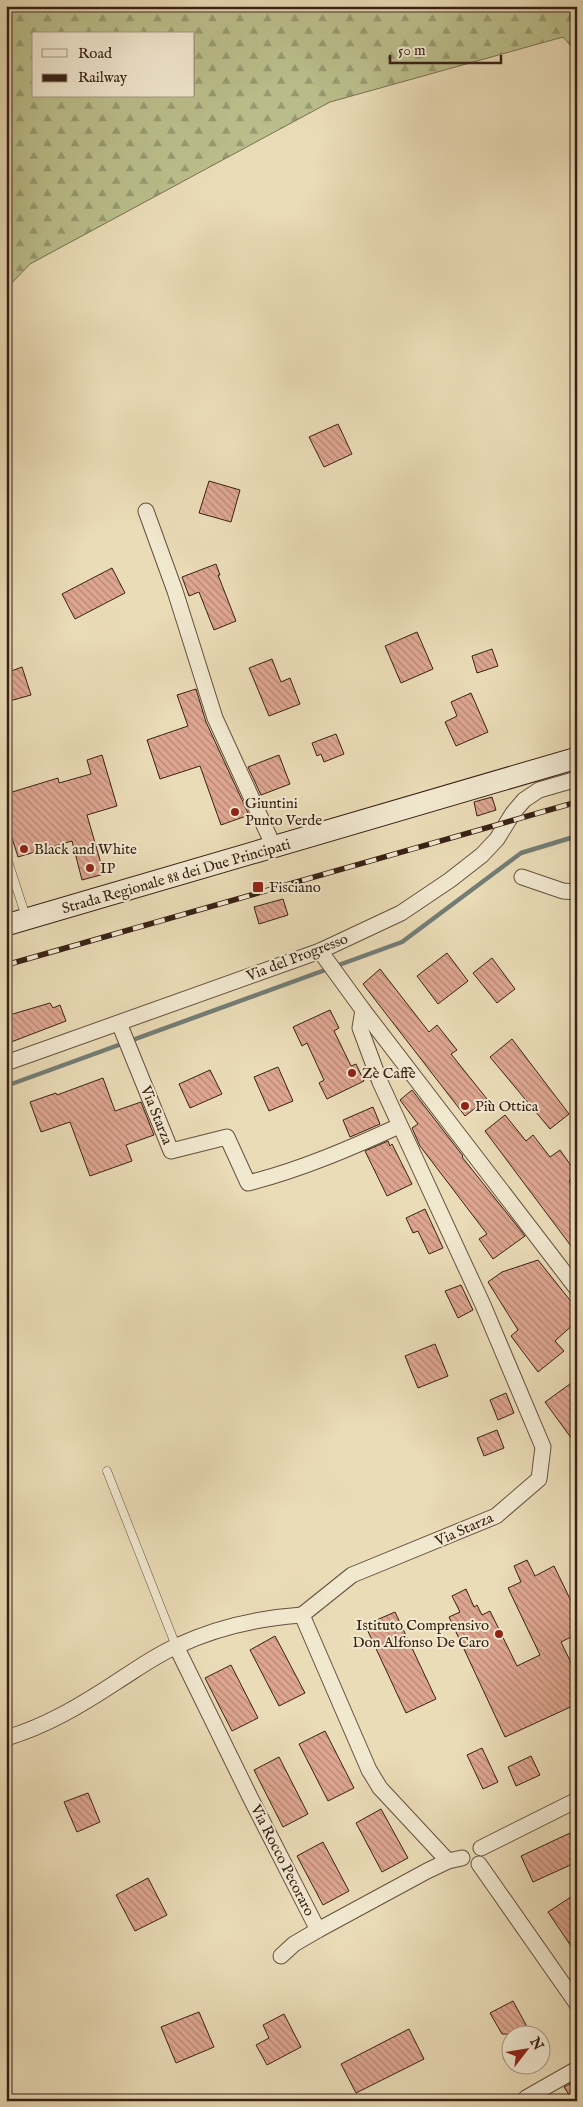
<svg xmlns="http://www.w3.org/2000/svg" width="583" height="2107" font-family="'IM FELL English',serif">
<defs>
<pattern id="forest-firs" width="22" height="20" patternUnits="userSpaceOnUse" patternTransform="scale(1.25)"><rect width="22" height="20" fill="#bbbf8c"/><path d="M5 1l3.5 6h-7zM16 11l3.5 6h-7z" fill="#999b71"/></pattern>
<pattern id="building-back-hatch" width="6" height="6" patternUnits="userSpaceOnUse" patternTransform="scale(1.25)"><rect width="6" height="6" fill="#dea690"/><path d="M-1 5l2 2M0 0l6 6M5-1l2 2" fill="none" stroke="#b58774"/></pattern>
</defs>
<rect width="100%" height="100%" fill="#eadcb7"/>
<filter id="stains"><feTurbulence type="fractalNoise" baseFrequency=".004" numOctaves="4"/><feColorMatrix values="0 0 0 0 .2 0 0 0 0 .09 0 0 0 0 .02 0 0 0 .5 -.17"/></filter>
<radialGradient id="worn" r=".72"><stop offset=".6" stop-color="#630" stop-opacity="0"/><stop offset="1" stop-color="#630" stop-opacity=".3"/></radialGradient>
<path fill="url(#forest-firs)" stroke="#7a7050" fill-rule="evenodd" d="M6,6h571v47l-14,-16 -233,65 -300,162 -24,25zM34,34h160v62h-160z"/>
<g fill="none" stroke-linecap="round" stroke-linejoin="round">
<path stroke="#737d76" stroke-width="4.5" d="M6,1086l396,-144 119,-89 56,-17"/>
</g>
<g fill="url(#building-back-hatch)" stroke="#392115">
<path d="M338,424l14,30 -28,13 -15,-30z"/>
<path d="M209,481l31,9 -9,32 -32,-9z"/>
<path d="M216,564l4,11h-2l18,46 -22,9 -15,-38 -10,4 -7,-19z"/>
<path d="M112,568l13,25 -50,26 -13,-25z"/>
<path d="M417,632l16,37 -32,14 -16,-37z"/>
<path d="M492,649l6,17 -21,7 -5,-17z"/>
<path d="M272,659l9,23 9,-4 10,26 -31,12 -20,-48z"/>
<path d="M22,667l9,28 -25,7v-29z"/>
<path d="M196,689l10,33 43,93 -28,10 -21,-59 -40,13 -13,-39 41,-14 -11,-31z"/>
<path d="M471,693l17,39 -32,14 -11,-24 12,-6 -6,-14z"/>
<path d="M336,734l8,20 -20,8 -3,-8 -4,2 -5,-13z"/>
<path d="M102,755l15,51 -30,9 17,59 -22,6 -10,-39 -54,16 -12,-38v-19l5,-1 -2,-6 49,-15 1,5 32,-9 -4,-14z"/>
<path d="M279,755l11,29 -29,11 -13,-28z"/>
<path d="M492,797l4,13 -19,6 -3,-14z"/>
<path d="M283,899l5,16 -29,9 -5,-17z"/>
<path d="M447,953l21,28 -30,23 -21,-28z"/>
<path d="M492,958l23,31 -18,14 -24,-30z"/>
<path d="M380,969l49,63 8,-7 20,25 -6,4 36,45 -22,17 -102,-132z"/>
<path d="M50,1003l3,5 7,-3 6,16 -60,23v-28z"/>
<path d="M330,1010l9,18 -5,3 17,35 5,-2 8,17 -37,18 -8,-16 5,-3 -17,-37 -5,3 -9,-19z"/>
<path d="M512,1039l57,75 -19,15 -60,-72z"/>
<path d="M278,1067l15,34 -24,10 -15,-34z"/>
<path d="M210,1070l12,24 -32,14 -11,-24z"/>
<path d="M103,1078l12,33 26,-9 13,33 -28,10 6,16 -42,15 -20,-54 -29,10 -11,-30 26,-9 1,2z"/>
<path d="M412,1090l51,66 -1,1 63,79 -32,23 -14,-20 8,-5 -67,-88 -8,-18 6,-4 -18,-24z"/>
<path d="M373,1107l7,17 -30,13 -7,-17z"/>
<path d="M505,1115l21,26 7,-6 17,22 10,-7 17,24 -8,7 8,11v62l-92,-123z"/>
<path d="M388,1141l2,5 2,-2 20,40 -25,12 -22,-45z"/>
<path d="M425,1209l18,39 -14,6 -11,-23 -5,2 -7,-15z"/>
<path d="M538,1260l39,49v12l-22,20 9,10 -26,21 -27,-36 7,-6 -30,-48 14,-10z"/>
<path d="M461,1285l12,25 -15,8 -13,-27z"/>
<path d="M435,1344l13,32 -30,12 -13,-32z"/>
<path d="M577,1379v67l-32,-44z"/>
<path d="M506,1393l8,20 -16,7 -8,-20z"/>
<path d="M497,1430l7,18 -20,8 -7,-18z"/>
<path d="M527,1560l8,16 19,-10 20,41 3,-1v28l-16,8 16,33v29l-72,33 -56,-120 11,-5 -8,-16 14,-7 8,18 3,-2 5,10 8,-4 27,55 23,-11 -32,-67 13,-6 -7,-16z"/>
<path d="M395,1612l41,87 -30,14 -41,-88z"/>
<path d="M275,1636l30,57 -26,13 -29,-56z"/>
<path d="M231,1665l27,53 -26,13 -27,-53z"/>
<path d="M325,1731l29,57 -26,13 -29,-57z"/>
<path d="M482,1748l16,34 -15,7 -16,-34z"/>
<path d="M531,1756l9,19 -24,11 -8,-19z"/>
<path d="M279,1757l29,57 -25,13 -29,-57z"/>
<path d="M88,1793l12,29 -23,10 -13,-30z"/>
<path d="M381,1809l27,49 -26,14 -26,-49z"/>
<path d="M570,1833l7,14v15l-44,20 -12,-26z"/>
<path d="M323,1842l26,49 -26,14 -26,-49z"/>
<path d="M148,1878l19,37 -32,16 -19,-36z"/>
<path d="M577,1893v62l-29,-43z"/>
<path d="M513,2001l18,33h-29l-12,-21z"/>
<path d="M199,2012l15,35 -38,16 -15,-36z"/>
<path d="M284,2014l17,33 -34,18 -11,-20 13,-7 -6,-13z"/>
<path d="M409,2029l15,30 -68,34 -15,-29z"/>
<path d="M577,2080v21h-4l-9,-14z"/>
</g>
<g fill="none" stroke-linecap="round" stroke-linejoin="round">
<g stroke="#65503e" stroke-width="9">
<g id="lane">
<path d="M6,855l20,62"/>
<path d="M107,1471l69,175"/>
</g>
</g>
<g stroke="#65503e" stroke-width="17">
<g id="street">
<path d="M146,511l29,80 40,127 59,129"/>
<path d="M522,877l41,14 14,1"/>
<path d="M320,951l43,59 214,279"/>
<path d="M119,1023l52,128 56,-14 21,46c52,-13 103,-35 151,-57"/>
<path d="M6,1063l314,-112 81,-38 49,-33 32,-25 15,-16 16,-26 11,-13 15,-10 38,-11"/>
<path d="M302,1615l50,-40 144,-59 43,-37 4,-32 -60,-142 -103,-223 -20,-54 3,-18"/>
<path d="M302,1615l67,155 11,18 68,73"/>
<path d="M176,1646l74,151 68,133 109,-59 21,-10 14,-3"/>
<path d="M6,1738c41,-12 77,-34 112,-57 19,-12 38,-26 59,-35 40,-19 82,-28 125,-31"/>
<path d="M481,1848l96,-48"/>
<path d="M479,1864l98,140"/>
<path d="M281,1956l13,-12 24,-14"/>
<path d="M528,2101l-2,-3 51,-29"/>
</g>
</g>
<g stroke="#392115" stroke-width="23">
<path id="secondary" d="M6,925l571,-167"/>
</g>
<use href="#lane" stroke="#f1e8d0" stroke-width="8"/>
<use href="#street" stroke="#f1e8d0" stroke-width="15"/>
<use href="#secondary" stroke="#f1e8d0" stroke-width="21"/>
<g stroke="#392115" stroke-width="5.5">
<path id="rail" d="M6,965l571,-163"/>
</g>
<use href="#rail" stroke="#f1e8d0" stroke-width="4" stroke-dasharray="11" stroke-linecap="butt"/>
</g>
<g fill="#8f2418" stroke="#f1e8d0" stroke-width="2">
<circle cx="235" cy="812" r="5"/>
<circle cx="24" cy="849" r="5"/>
<circle cx="90" cy="868" r="5"/>
<rect x="252" y="881" width="12" height="12" rx="2.5"/>
<circle cx="352" cy="1073" r="5"/>
<circle cx="465" cy="1106" r="5"/>
<circle cx="499" cy="1634" r="5"/>
</g>
<g text-anchor="middle" stroke-width="4" stroke-linejoin="round" paint-order="stroke">
<g font-size="15" fill="#392115" stroke="#f1e8d0" text-anchor="start">
<text x="245" y="808">Giuntini<tspan x="245" dy="17">Punto Verde</tspan></text>
<text x="34" y="854">Black and White</text>
<text x="100" y="873">IP</text>
<text x="269" y="892">Fisciano</text>
<text x="362" y="1078">Zè Caffè</text>
<text x="475" y="1111">Più Ottica</text>
<text x="489" y="1630" text-anchor="end">Istituto Comprensivo<tspan x="489" dy="17">Don Alfonso De Caro</tspan></text>
</g>
<g font-size="15" fill="#392115" stroke="#f1e8d0">
<text transform="translate(176 876) rotate(-16)" y="5">Strada Regionale 88 dei Due Principati</text>
<text transform="translate(297 957) rotate(-21)" y="5">Via del Progresso</text>
<text transform="translate(157 1115) rotate(68)" y="5">Via Starza</text>
<text transform="translate(464 1529) rotate(-24)" y="5">Via Starza</text>
<text transform="translate(283 1860) rotate(63)" y="5">Via Rocco Pecoraro</text>
</g>
</g>
<rect width="583" height="2107" fill="none" stroke="#eadcb7" stroke-width="25"/>
<rect x="8" y="8" width="568" height="2092" fill="none" stroke="#392115" stroke-width="2.5"/>
<rect x="12" y="12" width="558" height="2082" fill="none" stroke="#392115"/>
<rect x="32" y="32" width="162" height="65" fill="#f1e8d0" stroke="#a79885"/>
<rect x="42" y="49" width="25" height="8" fill="#f1e8d0" stroke="#a79885"/>
<text x="78" y="58" font-size="15" fill="#392115">Road</text>
<rect x="42" y="74" width="25" height="8" fill="#392115" stroke="#a79885"/>
<text x="78" y="82" font-size="15" fill="#392115">Railway</text>
<g transform="translate(526 2050) rotate(59)"><circle r="24" fill="#f1e8d0" stroke="#a79885"/>
<path d="M0-4L9 19L0 12L-9 19Z" fill="#8f2418"/>
<text y="-8" font-size="14" font-weight="bold" text-anchor="middle" fill="#392115">N</text>
</g>
<path d="M390 55v8h111v-8" fill="none" stroke="#392115" stroke-width="2.5"/>
<text x="398" y="55" font-size="15" fill="#392115" stroke="#f1e8d0" stroke-width="4" paint-order="stroke">50 m</text>
<rect width="100%" height="100%" filter="url(#stains)"/>
<rect width="100%" height="100%" fill="url(#worn)"/>
</svg>
